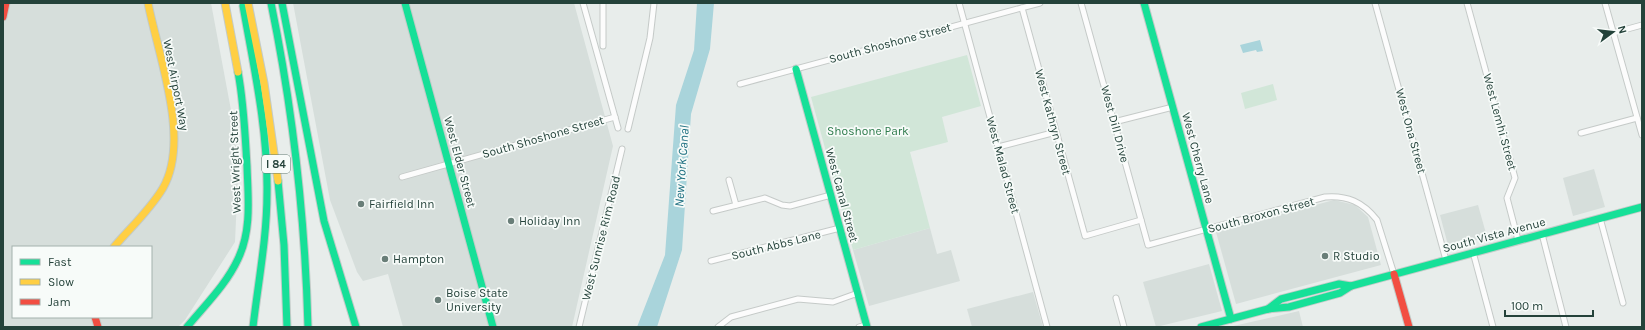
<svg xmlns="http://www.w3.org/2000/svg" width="1645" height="330" font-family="Karla,sans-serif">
<rect width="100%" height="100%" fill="#e8edeb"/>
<g fill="#d6dedb" fill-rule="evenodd">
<path d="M3,3h208l28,150 -4,89 -50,78 -7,7h-175zM13,247h138v70h-138z"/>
<path d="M293,3h281l39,143 -41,181h-169l-15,-53 -25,7 -6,-9 -27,-72z"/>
<path d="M1594,169l11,38 -32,9 -10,-38z"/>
<path d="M1334,200l21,5 13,12 13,48 -145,39 -20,-72z"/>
<path d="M1478,205l9,32 -34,10 -5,-2 -8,-30z"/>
<path d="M930,228l7,26 14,-4 9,31 -91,25 -16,-56z"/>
<path d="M1209,264l13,47 -66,16 -13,-45z"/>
<path d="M1033,292l10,35h-71l-5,-18z"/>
<path d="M1299,311l4,16h-74z"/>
</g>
<g fill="#d1e6d8">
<path d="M967,55l14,51 -39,11 6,25 -38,10 20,76 -77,22 -42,-153z"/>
<path d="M1273,84l4,16 -32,9 -4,-16z"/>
</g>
<g fill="#a9d4db">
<path d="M697,3h17l-4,46 -19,65 -9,136 -25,77h-20l28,-72 11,-150 18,-55z"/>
<path d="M1260,40l3,11 -6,1 -1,-2 -13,3 -3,-8z"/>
</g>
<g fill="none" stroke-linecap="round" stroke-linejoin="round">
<g stroke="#c5cac8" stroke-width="7">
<g id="street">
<path d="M583,3l35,125"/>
<path d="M959,3l88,324"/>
<path d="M1081,3l67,242 177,-48c22,-2 38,5 52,23l17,54"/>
<path d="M1375,3l71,257"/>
<path d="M1467,3l48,175 -8,20 11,42"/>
<path d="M1605,3l37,132"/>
<path d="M1022,8l63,228 56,-16"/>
<path d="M1613,33l29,-8"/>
<path d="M603,46v-43"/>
<path d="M740,84l300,-81"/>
<path d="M1114,122l59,-15"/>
<path d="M628,129l22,-91 4,-35"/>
<path d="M1581,133l56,-15"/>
<path d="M998,147l58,-15"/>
<path d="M402,177l213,-60"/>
<path d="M729,180l7,25"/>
<path d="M713,211l52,-13 17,7 8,1 41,-11"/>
<path d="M1600,218l23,85"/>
<path d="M1542,234l24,93"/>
<path d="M1473,252l20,75"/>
<path d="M711,261l129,-33"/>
<path d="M1116,298l8,29"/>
<path d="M579,327l43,-178"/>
<path d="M718,327l13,-10 67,-18 35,3 25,-9"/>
<path d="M859,327l7,-2"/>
</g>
</g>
<g stroke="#c3cbc8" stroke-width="9">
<g id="fast">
<path d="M271,3c22,107 34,215 37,324"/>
<path d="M282,3l42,218 32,106"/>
<path d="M405,3l88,324"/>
<path d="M1144,3l87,316"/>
<path d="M243,6c11,62 25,124 24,187 0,45 -9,90 -14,134"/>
<path d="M796,69l71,258"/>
<path d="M278,181l6,64 3,82"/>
<path d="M1268,309l13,-10 58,-15 12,2"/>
<path d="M187,327c18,-22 39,-42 51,-68 14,-29 10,-62 9,-93 -2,-32 -3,-62 -9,-94"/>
<path d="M1201,327l67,-18 21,-2 51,-14 11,-7 291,-79"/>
</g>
</g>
<g stroke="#c3cbc8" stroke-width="9">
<g id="slow">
<path d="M225,3l13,69"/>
<path d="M248,3l16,80 14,98"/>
<path d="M114,247c16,-19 36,-37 49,-59 28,-49 -5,-133 -15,-185"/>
</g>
</g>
<g stroke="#c3cbc8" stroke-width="9">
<g id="jam">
<path d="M3,17l3,-14"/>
<path d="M1394,274l15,53"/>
<path d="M95,317l3,10"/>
</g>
</g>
<use href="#street" stroke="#fcfcfc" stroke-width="5"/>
<use href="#fast" stroke="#16e098" stroke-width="7"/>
<use href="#slow" stroke="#ffcf43" stroke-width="7"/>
<use href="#jam" stroke="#f24e42" stroke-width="7"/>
</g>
<g fill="#697e78" stroke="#f7fbf9" stroke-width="1.5">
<circle cx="361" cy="204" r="4"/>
<circle cx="511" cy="221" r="4"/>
<circle cx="1325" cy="256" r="4"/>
<circle cx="385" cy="259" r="4"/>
<circle cx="438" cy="300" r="4"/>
</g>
<g text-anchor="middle" stroke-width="3.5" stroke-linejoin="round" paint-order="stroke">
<rect fill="#f7fbf9" stroke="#637a73" stroke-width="1" x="262" y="155" width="28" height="18" rx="3"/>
<g font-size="11" font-weight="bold" fill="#24423a">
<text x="276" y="168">I 84</text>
</g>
<g font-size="12" fill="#24423a" stroke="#f7fbf9">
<text transform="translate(890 43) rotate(-15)" y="4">South Shoshone Street</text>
<text transform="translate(176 85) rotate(79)" y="4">West Airport Way</text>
<text transform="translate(1053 122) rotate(75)" y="4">West Kathryn Street</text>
<text transform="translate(1500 122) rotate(75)" y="4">West Lemhi Street</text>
<text transform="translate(1115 124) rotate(75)" y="4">West Dill Drive</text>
<text transform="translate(1411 131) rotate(75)" y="4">West Ona Street</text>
<text transform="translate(543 137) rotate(-16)" y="4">South Shoshone Street</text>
<text transform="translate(1198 158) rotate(75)" y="4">West Cherry Lane</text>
<text transform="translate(235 162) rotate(-92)" y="4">West Wright Street</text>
<text transform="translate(460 162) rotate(75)" y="4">West Elder Street</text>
<text transform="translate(1003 165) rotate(75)" y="4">West Malad Street</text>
<text transform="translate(842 195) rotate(75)" y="4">West Canal Street</text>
<text transform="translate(1261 215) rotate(-15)" y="4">South Broxon Street</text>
<text transform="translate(1494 235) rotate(-15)" y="4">South Vista Avenue</text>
<text transform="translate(601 238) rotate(-76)" y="4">West Sunrise Rim Road</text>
<text transform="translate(776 245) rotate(-14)" y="4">South Abbs Lane</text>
</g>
<g font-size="12" fill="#2d7a4b" stroke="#f7fbf9">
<text x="868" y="135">Shoshone Park</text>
</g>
<g font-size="12" fill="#24423a" stroke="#f7fbf9" text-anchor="start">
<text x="369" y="208">Fairfield Inn</text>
<text x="519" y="225">Holiday Inn</text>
<text x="1333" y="260">R Studio</text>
<text x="393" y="263">Hampton</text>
<text x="446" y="297">Boise State<tspan x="446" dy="14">University</tspan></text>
</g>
<g font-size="13" font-style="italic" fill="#1c6f80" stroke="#f7fbf9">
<text transform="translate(681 166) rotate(-86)" y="5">New York Canal</text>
</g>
</g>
<rect width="1645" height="330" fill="none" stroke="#24423a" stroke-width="8"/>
<rect x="12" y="246" width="140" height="72" fill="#f7fbf9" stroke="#a3b1ad"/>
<rect x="20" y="259" width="20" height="6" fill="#16e098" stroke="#a3b1ad"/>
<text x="48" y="266" font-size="12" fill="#24423a">Fast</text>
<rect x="20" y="279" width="20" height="6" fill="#ffcf43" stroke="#a3b1ad"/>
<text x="48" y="286" font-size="12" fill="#24423a">Slow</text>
<rect x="20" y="299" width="20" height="6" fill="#f24e42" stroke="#a3b1ad"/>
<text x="48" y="306" font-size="12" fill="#24423a">Jam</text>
<g transform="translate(1613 32) rotate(75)" stroke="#f7fbf9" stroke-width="3" paint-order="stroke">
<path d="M0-3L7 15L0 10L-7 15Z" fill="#24423a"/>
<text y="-6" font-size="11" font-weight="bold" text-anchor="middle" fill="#24423a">N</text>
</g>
<path d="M1505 310v6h88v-6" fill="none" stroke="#24423a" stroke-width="2"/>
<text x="1511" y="310" font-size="12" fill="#24423a" stroke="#f7fbf9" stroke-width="3" paint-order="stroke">100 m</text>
</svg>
